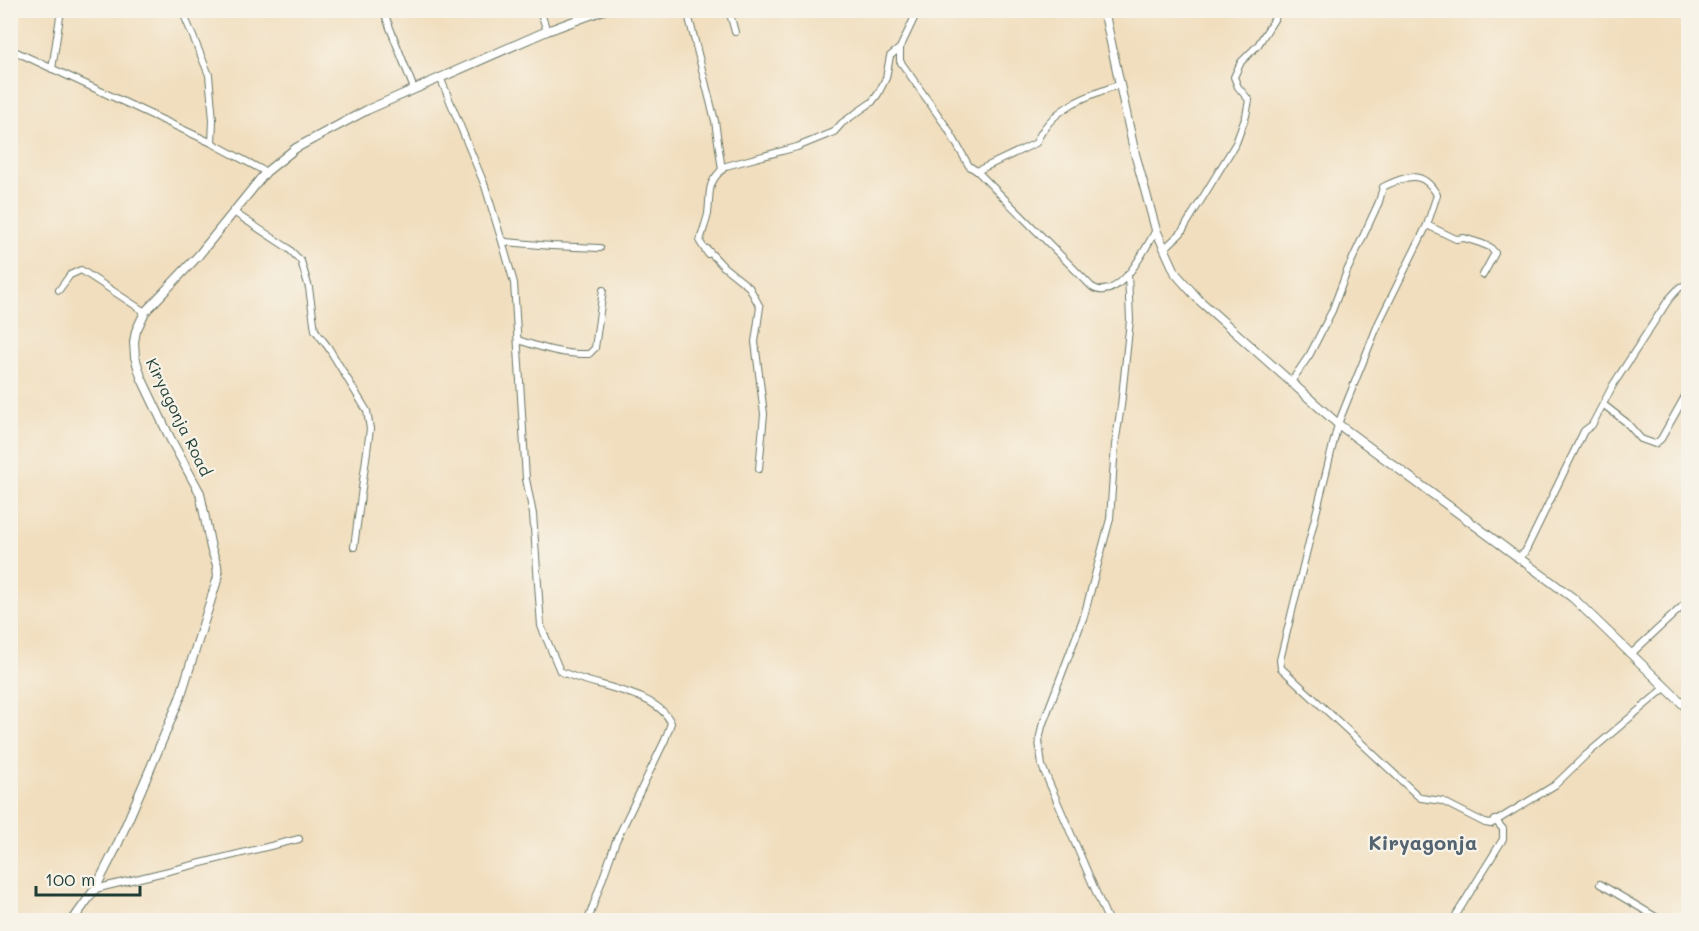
<svg xmlns="http://www.w3.org/2000/svg" width="1699" height="931" font-family="Mali,sans-serif">
<rect width="100%" height="100%" fill="#f7f3e8"/>
<filter id="ink" filterUnits="userSpaceOnUse"><feTurbulence type="fractalNoise" baseFrequency=".0167" numOctaves="2"/><feDisplacementMap in="SourceGraphic" scale="12" xChannelSelector="R" yChannelSelector="G"/><feConvolveMatrix kernelMatrix="1 2 1 2 8 2 1 2 1" color-interpolation-filters="sRGB"/></filter>
<filter id="wash" filterUnits="userSpaceOnUse"><feTurbulence type="fractalNoise" baseFrequency=".008" numOctaves="4" result="noise"/><feDisplacementMap in="SourceGraphic" scale="24" xChannelSelector="R" yChannelSelector="G"/><feGaussianBlur stdDeviation="1.35" result="paint"/><feColorMatrix in="noise" values="0 0 0 0 0 0 0 0 0 0 0 0 0 0 0 0 0 1.4 0 .05"/><feComposite in="paint" operator="in"/></filter>
<g filter="url(#wash)">
<rect width="100%" height="100%" fill="#f1debe"/>
</g>
<g filter="url(#ink)">
<g fill="none" stroke-linecap="round" stroke-linejoin="round">
<g stroke="#687564" stroke-width="8">
<g id="minor">
<path d="M182,10l27,65 4,45 -1,23"/>
<path d="M383,10l31,79"/>
<path d="M540,10l7,21"/>
<path d="M687,10l28,111 7,49"/>
<path d="M729,10l6,22"/>
<path d="M918,10l-18,38v13l48,68 21,37 8,5 115,116c27,17 53,-38 64,-57"/>
<path d="M10,49l202,94 54,29"/>
<path d="M52,69l9,-59"/>
<path d="M440,77l45,109 16,52 5,4 45,4 49,2"/>
<path d="M977,171l59,-28c15,-36 51,-47 85,-59"/>
<path d="M235,213l53,35 13,13 8,27 6,42 13,17 39,64 3,18 -16,118"/>
<path d="M501,238l13,45 12,196 7,35 8,112 19,45c31,16 97,19 111,52l-6,17 -49,101 -28,79"/>
<path d="M707,249l17,18 25,20 11,20 -5,35 9,72 -5,55"/>
<path d="M1164,249l17,-16 55,-90 10,-27 3,-16 -11,-13 -4,-10 7,-15 17,-17 22,-35"/>
<path d="M708,254l-8,-12c2,-10 6,-19 8,-28 3,-23 -3,-30 18,-48l71,-19 37,-15 8,-9 30,-21 6,-8 8,-16 4,-22 10,-8"/>
<path d="M59,290l11,-15 11,-5 64,42"/>
<path d="M518,340c24,8 46,15 71,14l6,-6 8,-58"/>
<path d="M1291,382l19,-28 22,-43 15,-40 32,-69 4,-15c23,-11 40,-18 54,8l-10,30"/>
<path d="M1604,405l22,17 15,17 14,5 6,-5 27,-48"/>
<path d="M1338,424l-58,236 1,8 136,127 4,3 21,3 43,22 6,1 64,-39 31,-30 80,-68"/>
<path d="M1338,424l41,-102 48,-97 29,14 8,-1 16,5 10,4 5,6 -12,22"/>
<path d="M1517,558l8,-6 59,-121 8,-6 21,-40 56,-86 11,-12 8,-2"/>
<path d="M1631,654l57,-53"/>
<path d="M1600,884l61,36"/>
<path d="M95,889l204,-50"/>
<path d="M1108,920l-66,-154 -3,-25 3,-15 42,-110 26,-97 5,-74 6,-39 9,-86 -2,-46"/>
<path d="M1453,920l50,-81v-10l-8,-9"/>
</g>
</g>
<g stroke="#687564" stroke-width="10">
<g id="tertiary">
<path d="M1104,10l30,140 22,80 20,44 23,26 139,124 235,174 115,111"/>
<path d="M73,920l22,-31 21,-41 35,-81 29,-69 38,-121 -1,-12 -6,-17 -11,-55 -30,-55 -29,-61 -6,-20 -1,-15 2,-11 9,-19 53,-56 68,-84 30,-24 71,-38 180,-79 57,-21"/>
</g>
</g>
<use href="#minor" stroke="#fff" stroke-width="6"/>
<use href="#tertiary" stroke="#fff" stroke-width="8"/>
</g>
</g>
<g text-anchor="middle" stroke-width="4.5" stroke-linejoin="round" paint-order="stroke">
<g font-size="16" fill="#1f3d34" stroke="#f7f3e8">
<text transform="translate(179 417) rotate(64)" y="6">Kiryagonja Road</text>
</g>
<g font-size="20" font-weight="bold" fill="#546470" stroke="#f7f3e8">
<text x="1423" y="850">Kiryagonja</text>
</g>
</g>
<rect width="1699" height="931" fill="none" stroke="#f7f3e8" stroke-width="36"/>
<path d="M36 886v9h104v-9" fill="none" stroke="#1f3d34" stroke-width="3"/>
<text x="45" y="886" font-size="18" fill="#1f3d34" stroke="#f7f3e8" stroke-width="4.5" paint-order="stroke">100 m</text>
</svg>
